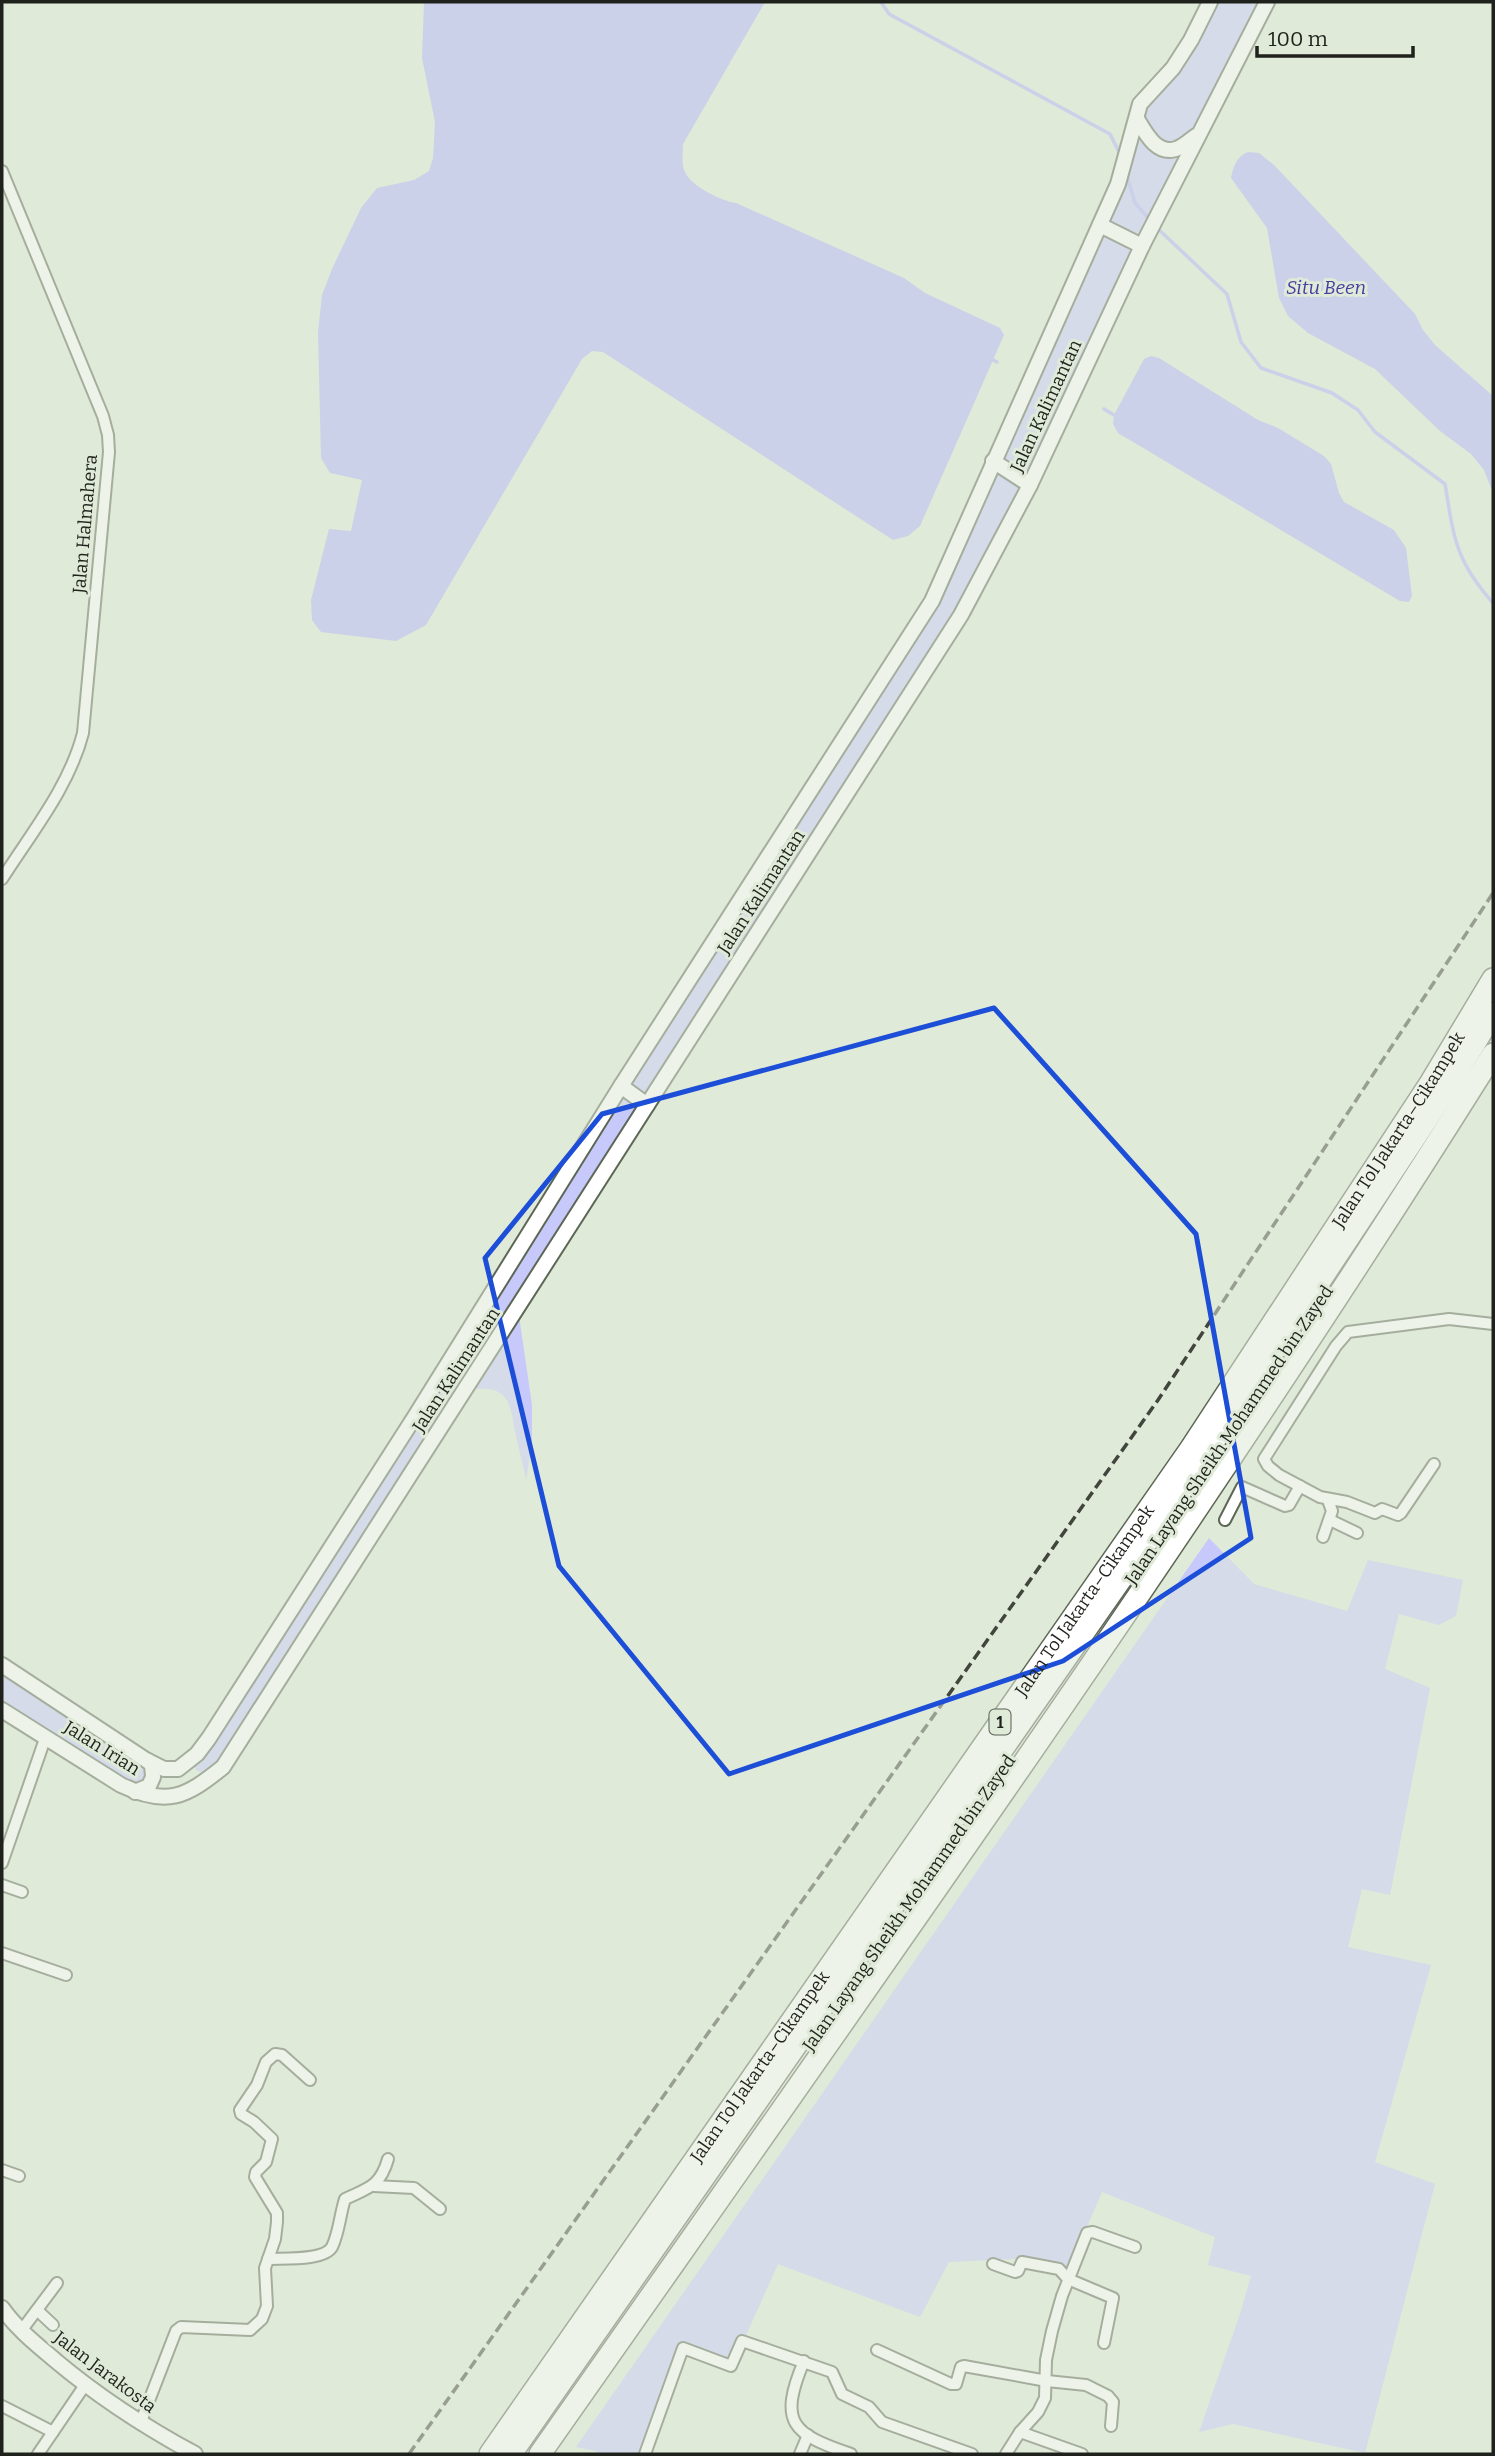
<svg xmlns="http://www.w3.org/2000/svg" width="1495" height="2456" font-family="Bitter,serif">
<rect width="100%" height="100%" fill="#e0ead8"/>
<g fill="#c7c9fb">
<path d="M1210,2h54l-303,613 -443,694 14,96v37l-6,38c-3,-17 -8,-33 -11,-49 -6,-35 -9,-46 -49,-41l-243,377 -18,7 -9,-4 -3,-9 739,-1160 168,-376 37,-106z"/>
<path d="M1209,1538l45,46 93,27 21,-51 95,20 -7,36 -17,9 -40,-11 -14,55 45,19 -40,207 -28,-6 -14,58 83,18 -56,197 60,22 -70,269 -132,-29 -34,8 41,-118 11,-38 -43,-11 7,-28 -113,-45 -34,78 -54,-11 -65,3 -29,55 -142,-53 -43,96 -47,-14 -38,108h-53l-1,-3 -20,-4z"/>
<path d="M2,1665l152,108 -19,19 -133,-82z"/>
</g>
<g fill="#b2b3fa">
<path d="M424,2h341l-82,142c0,8 -2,21 2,28 6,14 36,29 51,31l168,75 21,15 75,35 4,7 -84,191 -12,10 -15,4 -290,-188 -11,-1 -10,8 -156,266 -30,16 -75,-9 -9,-12 -1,-20 18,-71 22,2 11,-51 -32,-7 -9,-15 -3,-126 4,-37 10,-26 29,-61 16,-20 37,-8 15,-9 4,-13 2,-36 -13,-64z"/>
<path d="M1248,152l11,1 15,12 141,149 8,16 12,15 58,51v97l-9,-23 -13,-16 -31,-23 -65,-62 -67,-36 -20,-17 -9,-18 -12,-70 -36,-50c2,-11 6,-22 17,-26z"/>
<path d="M1151,356l8,2 99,62 20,8 46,28 7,8 8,29 5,9 50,28 12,18 6,48 -3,6 -9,-1 -282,-168 -5,-9 1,-9 30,-56z"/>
</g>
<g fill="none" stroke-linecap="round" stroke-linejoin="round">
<g stroke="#b2b3fa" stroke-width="3.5">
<path d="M881,2l8,12 221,120 11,22"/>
<path d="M1126,173l9,30 16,18"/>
<path d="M1156,227l71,67 14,48 20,26 71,25 26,17 17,22 70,52c9,54 10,76 48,119"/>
<path d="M993,360l4,2"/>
<path d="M1104,409l10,6"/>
</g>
<g stroke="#5d6756" stroke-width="14">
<g id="minor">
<path d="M2,171l101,245 5,19 1,17 -26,281c-14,54 -51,99 -81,146"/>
<path d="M1434,1464l-33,49 -3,2 -16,-6 -7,4 -28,-11 -27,-5 -41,-22 -11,-9 -4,-7 72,-113 12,-14 101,-13 44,5"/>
<path d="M1225,1520l17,-33 43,19 4,-1 11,-19"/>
<path d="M1330,1520l27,13"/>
<path d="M1323,1537l9,-26 -4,-11"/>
<path d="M2,1863l44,-127"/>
<path d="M2,1885l20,7"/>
<path d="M2,1953l64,22"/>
<path d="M2,2170l17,6"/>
<path d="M374,2186l40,2 26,21"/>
<path d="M268,2259c15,-1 56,2 64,-12 7,-14 8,-33 13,-48 23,-11 35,-12 43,-40"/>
<path d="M993,2264l22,8 3,-1 4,-9 37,7 9,10 45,19 -9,45"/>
<path d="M37,2310l16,15"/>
<path d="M21,2331l36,-48"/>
<path d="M877,2350l74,34h5l5,-17 3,-1 83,15 39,4 22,11 5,6 -2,24"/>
<path d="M804,2361c-26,62 -12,73 47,93"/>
<path d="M2,2406l51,26"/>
<path d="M140,2424l36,-93 5,-4 69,3 12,-11 5,-13 -2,-38 10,-29 2,-17v-9l-22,-36 1,-5 10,-10 6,-23 -18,-17 -13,-8 -1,-4 17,-25 9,-23 9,-8 7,1 28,25"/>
<path d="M1020,2432l62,22"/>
<path d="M38,2454l47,-69"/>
<path d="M645,2454l38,-106 48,18 11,-25 90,31 10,22 27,13 13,15 90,32"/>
<path d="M800,2454l8,-19"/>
<path d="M1006,2454l14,-22 18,-20 7,-14 1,-38 6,-29 10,-35 25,-63 6,-1 42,15"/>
</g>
</g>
<g stroke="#5d6756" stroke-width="18">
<g id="tertiary">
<path d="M1137,119c8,13 19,36 39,30 7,-2 14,-9 20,-13"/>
<path d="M1100,225l42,21"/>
<path d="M993,461l37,24"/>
<path d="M621,1086l26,19"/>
<path d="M2,1665l144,95 18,9h14l19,-15 12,-16 205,-320 207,-332 311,-485 186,-417 22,-80 33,-36 18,-28 19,-38"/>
<path d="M2,1710l119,75c46,22 65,12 102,-18l738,-1152 69,-130 112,-239 125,-244"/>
<path d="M135,1792l14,-6 4,-9 -1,-12 -4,-4"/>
<path d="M2,2308c15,21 34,36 54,53 43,36 89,66 139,93"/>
</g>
</g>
<g stroke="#5d6756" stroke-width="24">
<g id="motorway">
<path id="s1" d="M490,2454l701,-1006 240,-366 62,-103"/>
<path d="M511,2454l638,-915 300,-453 44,-73"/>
<path d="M540,2454c324,-462 653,-921 953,-1400"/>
</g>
</g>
<use href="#minor" stroke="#fff" stroke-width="10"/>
<use href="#tertiary" stroke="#fff" stroke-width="14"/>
<use href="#motorway" stroke="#fff" stroke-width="21"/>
<path stroke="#41453d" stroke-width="3.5" stroke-dasharray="10 5" stroke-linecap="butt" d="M409,2454l749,-1054 335,-507"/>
</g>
<path d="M0 0H1495V2456H0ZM994,1008l202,226 55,304 -188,123 -334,113 -170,-208 -74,-308 117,-144z" fill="#e0ead8" fill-opacity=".55" fill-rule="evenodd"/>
<path fill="none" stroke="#1d4ed8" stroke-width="5" stroke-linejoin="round" d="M994,1008l202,226 55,304 -188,123 -334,113 -170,-208 -74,-308 117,-144z"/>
<g text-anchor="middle" stroke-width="6" stroke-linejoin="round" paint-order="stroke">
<rect fill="#e0ead8" stroke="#595e54" stroke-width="2" x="989.5" y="1709.5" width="21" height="25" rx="5"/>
<g font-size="16" font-weight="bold" fill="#1f221c">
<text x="1000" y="1728">1</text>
</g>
<g font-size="18" fill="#1f221c" stroke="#e0ead8">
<text transform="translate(1046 406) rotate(-65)" y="6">Jalan Kalimantan</text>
<text transform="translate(85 524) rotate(-85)" y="6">Jalan Halmahera</text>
<text transform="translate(761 892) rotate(-57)" y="6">Jalan Kalimantan</text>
<text dy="6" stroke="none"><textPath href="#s1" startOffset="1606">Jalan Tol Jakarta–Cikampek</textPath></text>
<text transform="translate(456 1370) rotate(-57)" y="6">Jalan Kalimantan</text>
<text transform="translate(1229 1435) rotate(-56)" y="6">Jalan Layang Sheikh Mohammed bin Zayed</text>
<text dy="6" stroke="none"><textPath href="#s1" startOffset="1040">Jalan Tol Jakarta–Cikampek</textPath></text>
<text transform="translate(102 1748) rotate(32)" y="6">Jalan Irian</text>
<text transform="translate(909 1903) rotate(-55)" y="6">Jalan Layang Sheikh Mohammed bin Zayed</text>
<text dy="6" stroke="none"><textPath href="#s1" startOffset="472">Jalan Tol Jakarta–Cikampek</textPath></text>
<text transform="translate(105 2372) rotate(37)" y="6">Jalan Jarakosta</text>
</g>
<g font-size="19" font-style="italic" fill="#483b9f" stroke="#e0ead8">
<text x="1326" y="294">Situ Been</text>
</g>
</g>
<rect width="1495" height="2456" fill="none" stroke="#1f221c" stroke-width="7"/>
<path d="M1257 46v10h156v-10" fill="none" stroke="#1f221c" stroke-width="3.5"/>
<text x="1268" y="46" font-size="21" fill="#1f221c" stroke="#e0ead8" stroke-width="5" paint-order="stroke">100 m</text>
</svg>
